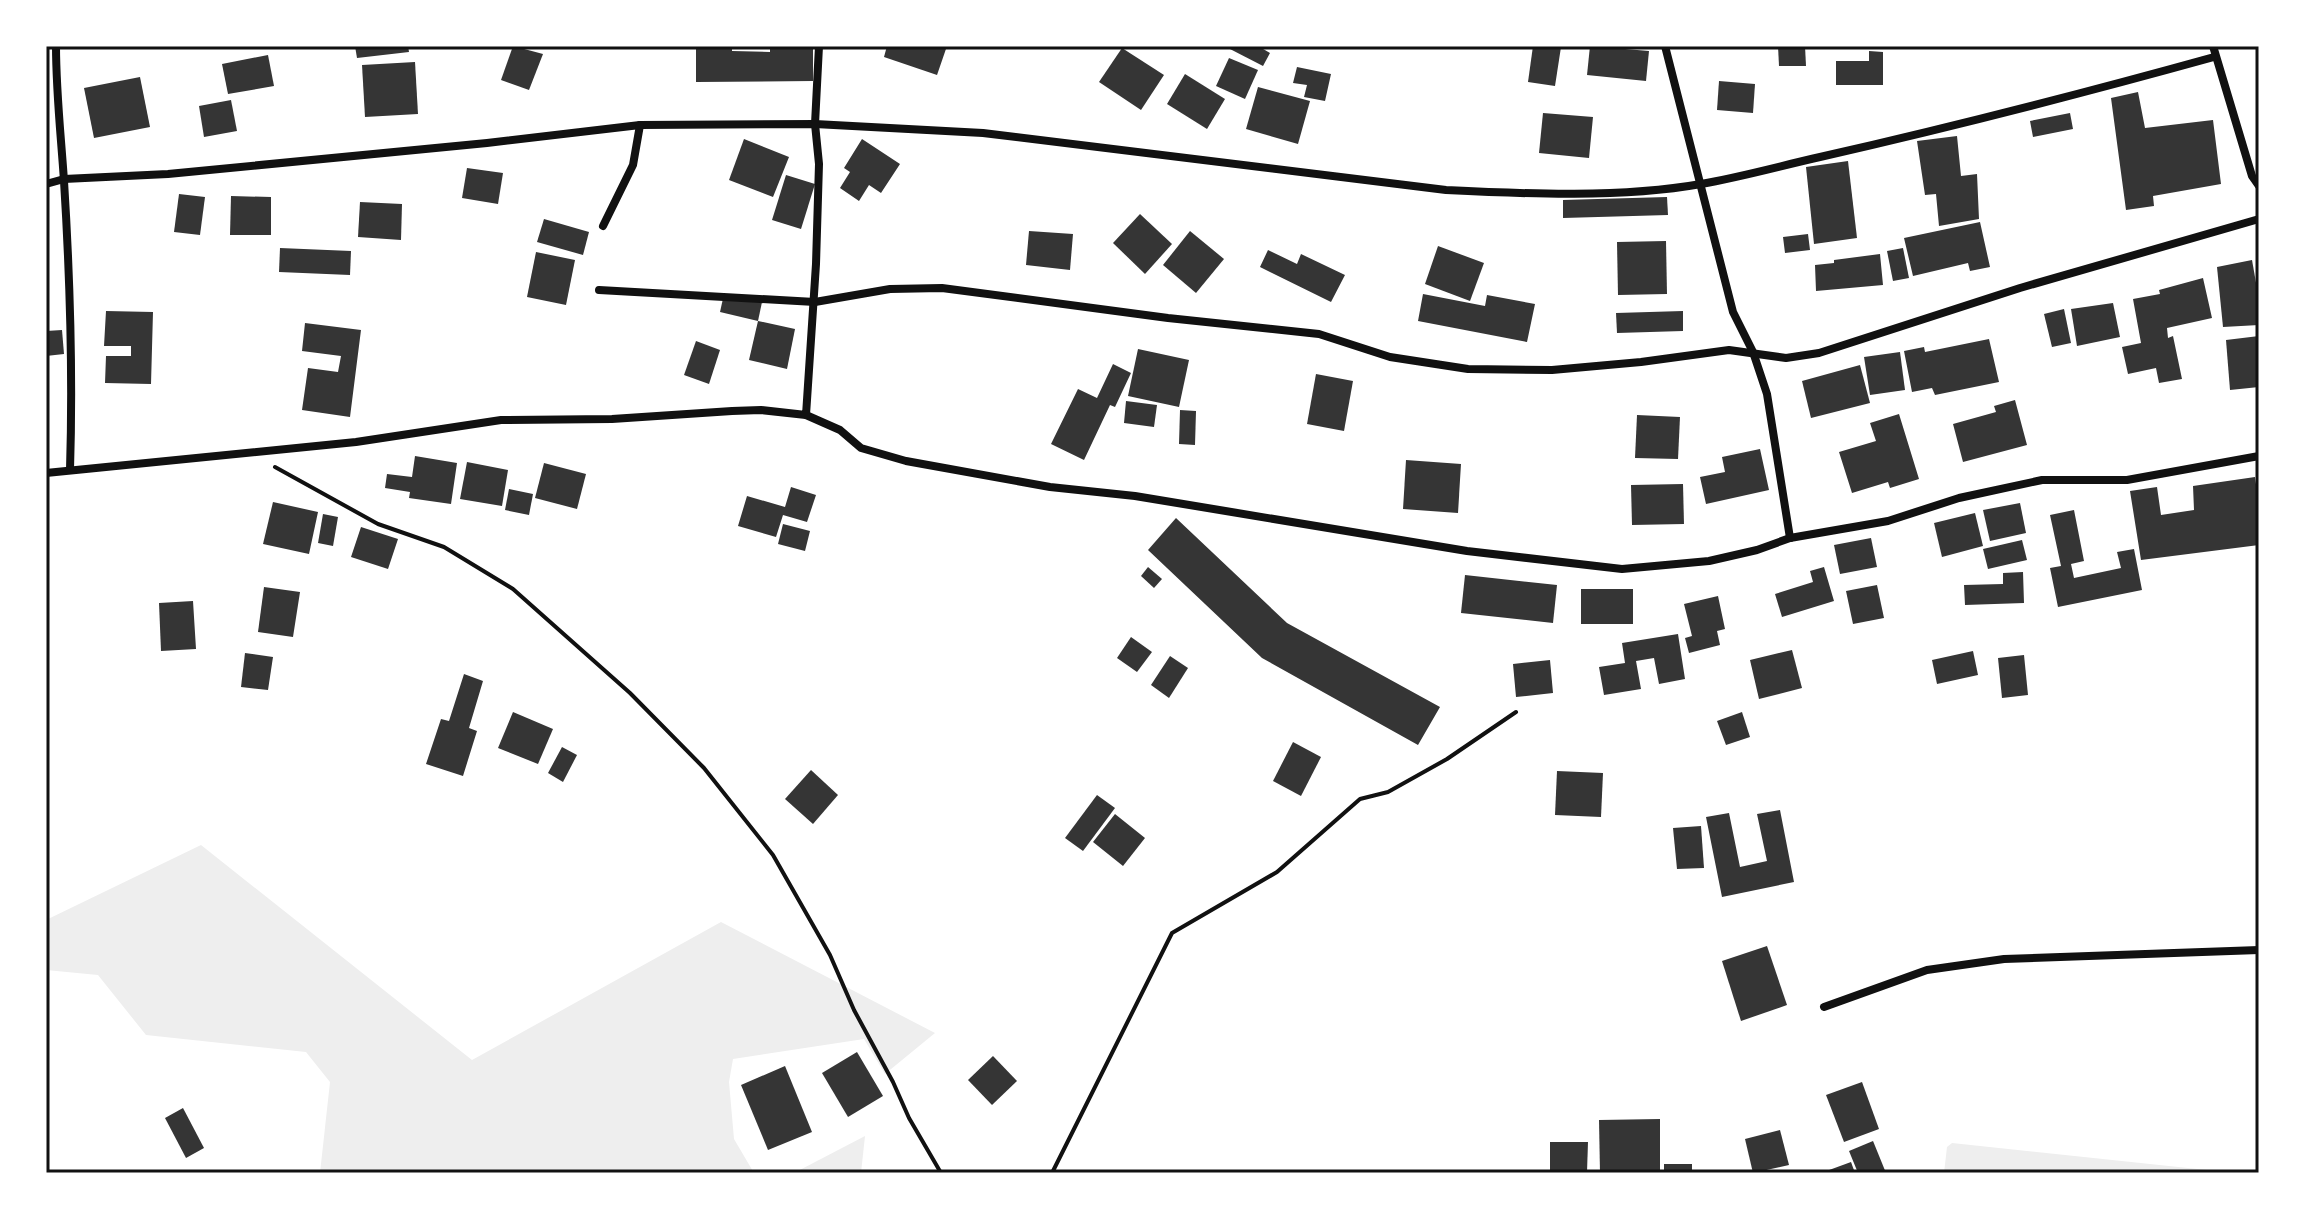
<svg xmlns="http://www.w3.org/2000/svg" width="2305" height="1219" font-family="Merriweather,serif">
<rect width="100%" height="100%" fill="#fff"/>
<g fill="#eee">
<path d="M201,845l271,215 249,-138 214,111 -50,41 -21,-35 -131,20 -4,23 5,57 20,34h-434l10,-91 -24,-30 -160,-17 -48,-60 -52,-5v-50z"/>
<path d="M865,1136l-4,37h-67z"/>
<path d="M1952,1143l283,30h-291l3,-26z"/>
</g>
<g fill="#353535">
<path d="M355,46h53l1,6 -52,6z"/>
<path d="M513,46l30,8 -14,36 -28,-10z"/>
<path d="M696,46h36v5l38,1v-6h43v35l-117,1z"/>
<path d="M887,46h60l-10,29 -53,-18z"/>
<path d="M1231,46h27l12,7 -7,13 -33,-17z"/>
<path d="M1533,46l28,1 -6,39 -27,-4z"/>
<path d="M1590,46l59,5 -3,30 -59,-6z"/>
<path d="M1778,46h27l1,20h-27z"/>
<path d="M1122,48l42,27 -23,35 -42,-28z"/>
<path d="M1869,51l14,1v33h-47v-24h33z"/>
<path d="M268,55l6,31 -46,8 -6,-30z"/>
<path d="M1229,58l29,12 -13,29 -29,-13z"/>
<path d="M415,62l3,52 -53,3 -3,-52z"/>
<path d="M1297,67l34,7 -6,27 -21,-4 3,-12 -14,-2z"/>
<path d="M1185,74l40,25 -18,30 -40,-25z"/>
<path d="M140,77l10,50 -56,11 -10,-50z"/>
<path d="M1719,81l36,3 -2,29 -36,-3z"/>
<path d="M1258,87l52,14 -12,43 -52,-15z"/>
<path d="M2138,92l7,36 68,-8 8,64 -68,12 1,10 -28,4 -15,-112z"/>
<path d="M231,100l6,31 -33,6 -5,-31z"/>
<path d="M1543,113l50,4 -4,41 -50,-5z"/>
<path d="M2070,113l3,16 -40,8 -3,-16z"/>
<path d="M1957,136l4,40 16,-2 2,45 -40,7 -3,-32 -11,1 -8,-54z"/>
<path d="M744,139l45,18 -16,40 -44,-17z"/>
<path d="M862,139l38,25 -19,29 -12,-8 -10,16 -19,-13 10,-16 -6,-4z"/>
<path d="M1848,161l9,77 -43,6 -8,-77z"/>
<path d="M467,168l36,5 -5,31 -36,-6z"/>
<path d="M786,175l29,9 -14,45 -29,-9z"/>
<path d="M179,194l26,3 -5,38 -26,-3z"/>
<path d="M231,196l40,1v38h-41z"/>
<path d="M1667,197l1,18 -105,3v-18z"/>
<path d="M360,202l42,2 -1,36 -43,-3z"/>
<path d="M1140,214l32,30 -27,30 -32,-31z"/>
<path d="M544,219l45,13 -6,23 -46,-13z"/>
<path d="M1980,222l10,45 -20,4 -2,-8 -55,13 -9,-38z"/>
<path d="M1029,231l44,3 -3,36 -44,-5z"/>
<path d="M1190,231l34,28 -28,34 -33,-28z"/>
<path d="M1808,234l2,16 -25,3 -2,-16z"/>
<path d="M1666,241l1,53 -49,1 -1,-53z"/>
<path d="M1438,246l46,17 -14,38 -45,-17z"/>
<path d="M280,248l71,3 -1,24 -71,-3z"/>
<path d="M1903,248l6,30 -16,3 -6,-30z"/>
<path d="M1268,250l29,14 4,-10 44,21 -14,27 -71,-35z"/>
<path d="M536,252l39,8 -9,45 -39,-8z"/>
<path d="M1880,254l3,31 -67,6 -1,-26 19,-2v-3z"/>
<path d="M2252,260l6,34 1,31 -36,2 -6,-60z"/>
<path d="M2203,278l9,40 -45,10 1,10 5,-2 9,43 -23,4 -3,-15 -28,6 -6,-27 19,-4 -8,-44 27,-5 -1,-4z"/>
<path d="M724,294l38,8 -4,19 -38,-9z"/>
<path d="M1423,294l62,12 2,-11 48,9 -8,38 -109,-21z"/>
<path d="M2113,303l7,34 -43,9 -6,-37z"/>
<path d="M2064,309l7,34 -19,4 -8,-33z"/>
<path d="M106,311l47,1 -2,72 -46,-1 1,-27h25v-10h-27z"/>
<path d="M1683,311v20l-66,2 -1,-20z"/>
<path d="M758,321l37,8 -8,40 -38,-9z"/>
<path d="M305,323l56,7 -11,87 -48,-7 6,-42 30,4 3,-16 -39,-5z"/>
<path d="M62,330l2,24 -18,2v-25z"/>
<path d="M2259,336v51l-29,3 -4,-50z"/>
<path d="M1989,339l10,43 -64,13 -3,-7 -20,4 -8,-41 20,-4 1,5z"/>
<path d="M696,341l24,9 -11,34 -25,-9z"/>
<path d="M1138,349l51,11 -10,47 -51,-11z"/>
<path d="M1900,352l5,38 -35,5 -6,-38z"/>
<path d="M1113,364l18,9 -16,34 -5,-2 -26,55 -33,-16 27,-55 19,9z"/>
<path d="M1860,365l10,38 -59,15 -9,-37z"/>
<path d="M1316,374l37,7 -9,50 -37,-7z"/>
<path d="M2015,400l12,45 -64,17 -10,-38 43,-12 -2,-6z"/>
<path d="M1126,401l31,4 -3,22 -30,-4z"/>
<path d="M1180,410l16,1 -1,34 -16,-1z"/>
<path d="M1899,414l20,65 -29,9 -2,-6 -36,11 -13,-41 37,-11 -6,-18z"/>
<path d="M1637,415l43,2 -2,42 -43,-1z"/>
<path d="M1760,449l9,41 -63,14 -6,-27 25,-5 -3,-15z"/>
<path d="M415,456l42,7 -6,41 -42,-6 1,-6 -25,-4 2,-14 25,3z"/>
<path d="M1406,460l55,4 -3,49 -55,-4z"/>
<path d="M467,462l41,8 -6,36 -42,-7z"/>
<path d="M544,463l42,11 -9,35 -42,-11z"/>
<path d="M2255,477l4,29v39l-118,15 -11,-69 27,-4 4,28 33,-5 -1,-24z"/>
<path d="M1683,484l1,40 -52,1 -1,-40z"/>
<path d="M791,487l25,8 -9,27 -24,-7 -7,22 -38,-11 9,-30 38,11z"/>
<path d="M509,489l24,5 -4,21 -24,-5z"/>
<path d="M273,502l45,10 -9,42 -46,-10z"/>
<path d="M2020,503l6,30 -36,8 -7,-31z"/>
<path d="M2074,510l10,51 -13,3 3,14 47,-10 -4,-16 17,-3 8,41 -84,17 -8,-39 11,-2 -11,-51z"/>
<path d="M1975,513l8,33 -41,11 -8,-34z"/>
<path d="M323,514l15,3 -5,29 -15,-3z"/>
<path d="M1176,518l111,105 153,84 -22,38 -156,-87 -114,-108z"/>
<path d="M783,524l27,7 -5,20 -27,-7z"/>
<path d="M361,527l37,12 -10,30 -37,-12z"/>
<path d="M1871,538l6,29 -37,7 -6,-29z"/>
<path d="M2022,540l5,20 -39,9 -5,-20z"/>
<path d="M1148,567l14,12 -8,9 -13,-12z"/>
<path d="M1824,567l10,34 -52,16 -7,-23 38,-12 -3,-11z"/>
<path d="M2023,572l1,31 -59,2 -1,-20 39,-1v-11z"/>
<path d="M1465,575l92,10 -4,38 -92,-10z"/>
<path d="M1877,585l7,33 -31,6 -7,-33z"/>
<path d="M264,587l36,5 -7,45 -35,-5z"/>
<rect x="1581" y="589" width="52" height="35"/>
<path d="M1718,596l7,33 -8,2 3,14 -31,8 -4,-15 7,-2 -8,-32z"/>
<path d="M193,601l3,48 -35,2 -2,-48z"/>
<path d="M1678,634l7,45 -26,5 -5,-26 -18,3 5,28 -37,6 -5,-28 26,-4 -3,-20z"/>
<path d="M1131,637l21,15 -15,20 -20,-14z"/>
<path d="M1792,650l10,38 -43,11 -9,-39z"/>
<path d="M1973,651l5,24 -41,9 -5,-24z"/>
<path d="M245,653l28,4 -5,33 -27,-3z"/>
<path d="M2024,655l4,40 -26,3 -4,-40z"/>
<path d="M1170,656l18,12 -19,30 -18,-13z"/>
<path d="M1550,660l3,33 -37,4 -3,-33z"/>
<path d="M464,674l19,7 -14,47 8,3 -14,45 -37,-12 15,-45 8,2z"/>
<path d="M513,712l40,17 -15,35 -40,-16z"/>
<path d="M1742,712l8,25 -24,8 -9,-24z"/>
<path d="M1293,742l28,15 -20,39 -28,-15z"/>
<path d="M562,747l15,8 -14,27 -15,-9z"/>
<path d="M811,770l27,25 -25,29 -28,-25z"/>
<path d="M1557,771l46,2 -2,44 -46,-2z"/>
<path d="M1097,795l18,13 -32,43 -18,-13z"/>
<path d="M1780,810l14,72 -72,15 -16,-80 23,-4 11,54 27,-6 -10,-47z"/>
<path d="M1115,814l30,24 -22,28 -30,-24z"/>
<path d="M1701,826l3,42 -27,1 -4,-41z"/>
<path d="M1767,946l20,59 -46,16 -19,-60z"/>
<path d="M857,1052l26,44 -35,21 -26,-44z"/>
<path d="M993,1056l24,25 -25,24 -24,-25z"/>
<path d="M785,1066l27,66 -44,18 -27,-65z"/>
<path d="M1862,1082l17,47 -35,13 -18,-47z"/>
<path d="M183,1108l21,40 -18,10 -21,-40z"/>
<path d="M1660,1119v53l-60,1 -1,-53z"/>
<path d="M1780,1130l9,35 -36,8 -8,-34z"/>
<path d="M1873,1141l13,32h-28l-9,-22z"/>
<path d="M1550,1142h38l-1,30h-37z"/>
<path d="M1851,1162l4,11h-34z"/>
<rect x="1664" y="1164" width="28" height="9"/>
</g>
<g fill="none" stroke-linecap="round" stroke-linejoin="round">
<g stroke="#111" stroke-width="4">
<path d="M275,467l103,57 66,23 69,42 117,104 74,75 69,87 57,100 24,55 39,72 16,36 32,55"/>
<path d="M1052,1173l120,-240 105,-61 83,-73 28,-7 59,-33 69,-47"/>
</g>
<g stroke="#111" stroke-width="8">
<path d="M56,46c0,46 5,90 8,135 6,96 9,193 6,289"/>
<path d="M1665,46l68,266 20,40 14,42 23,144"/>
<path d="M2213,46l39,130 7,10"/>
<path d="M46,184l18,-5 104,-5 319,-31 153,-18 175,-1 168,9 463,57c81,4 176,8 255,-6 40,-7 79,-18 119,-27 132,-30 264,-64 394,-100"/>
<path d="M603,226l30,-61 7,-40"/>
<path d="M599,290l216,12 75,-13 52,-1 226,30 151,16 71,23 78,12 84,1 89,-8 88,-12 57,8 33,-5 201,-65 239,-69"/>
<path d="M806,415l34,15 21,18 45,13 144,26 85,9 332,55 155,18 87,-8 48,-11 33,-12 98,-17 71,-23 83,-18h85l132,-24"/>
<path d="M46,473l310,-31 145,-22 111,-1 120,-8 29,-1 45,5 10,-151 3,-100 -4,-40 4,-78"/>
<path d="M1824,1007l103,-37 77,-11 255,-9"/>
</g>
</g>
<rect width="2305" height="1219" fill="none" stroke="#ffffff" stroke-width="96"/>
<rect x="48" y="48" width="2209" height="1123" fill="none" stroke="#111" stroke-width="3"/>
</svg>
